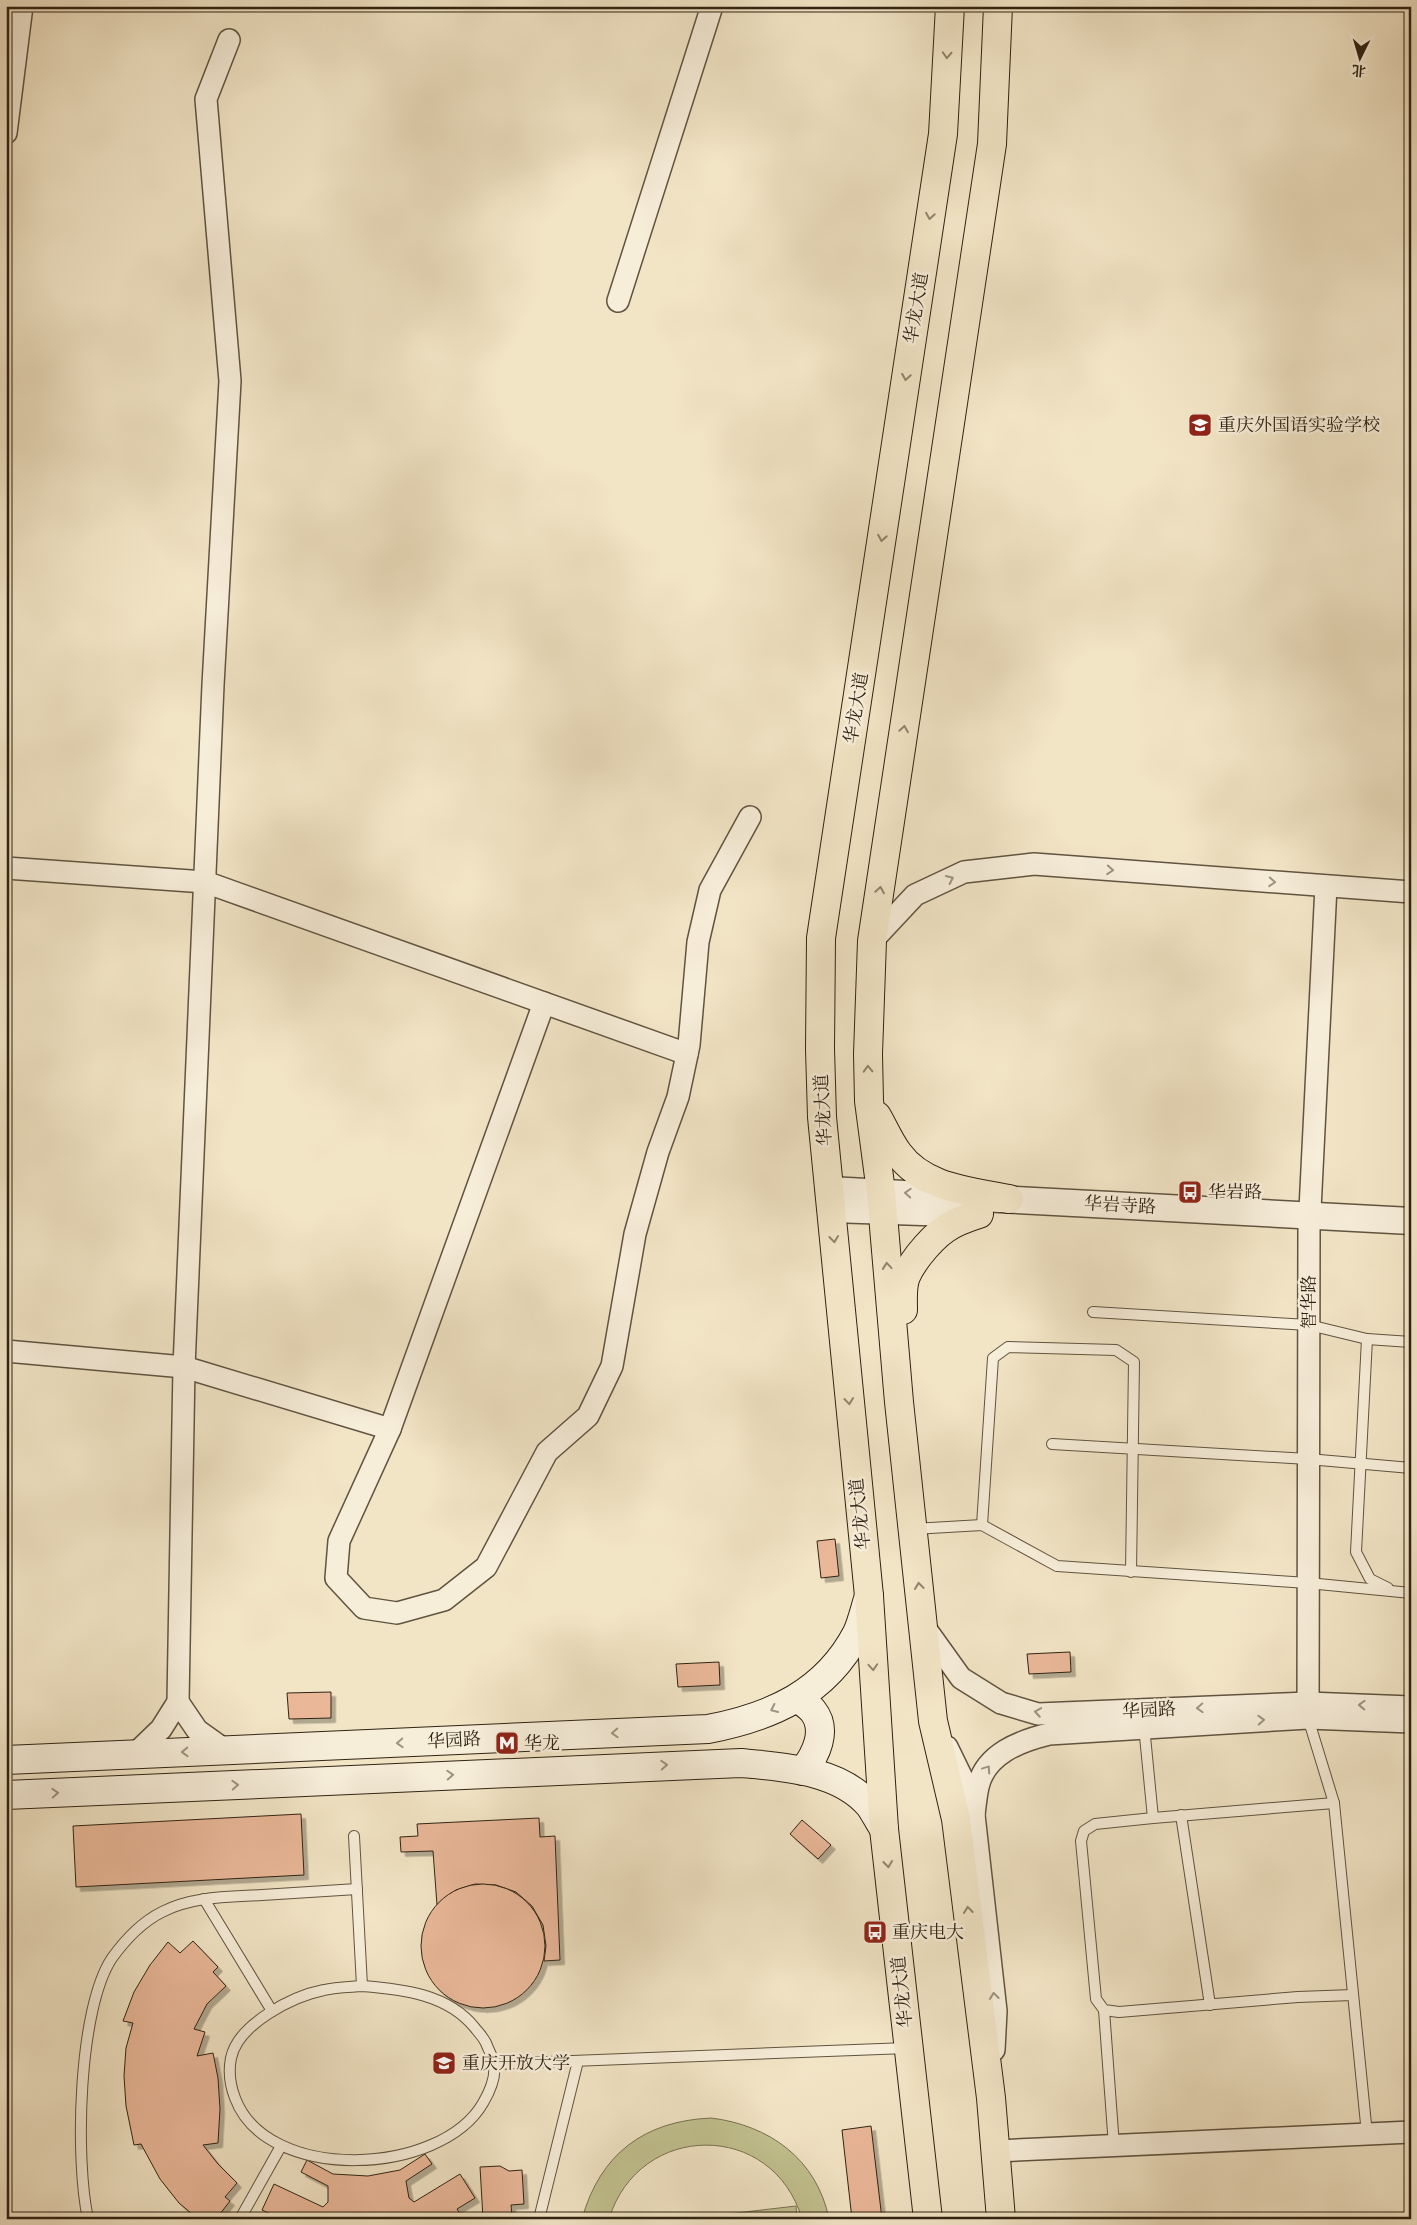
<svg xmlns="http://www.w3.org/2000/svg" width="1417" height="2225" font-family="Alegreya,'Noto Serif SC',serif">
<defs>
<filter id="shadow"><feDropShadow dx="4.5" dy="4.5" stdDeviation="0" flood-color="#0004"/></filter>
</defs>
<rect width="100%" height="100%" fill="#f2e5c6"/>
<filter id="stains"><feTurbulence type="fractalNoise" baseFrequency=".004" numOctaves="4"/><feColorMatrix values="0 0 0 0 .2 0 0 0 0 .09 0 0 0 0 .02 0 0 0 .5 -.17"/></filter>
<radialGradient id="worn" r=".72"><stop offset=".6" stop-color="#630" stop-opacity="0"/><stop offset="1" stop-color="#630" stop-opacity=".3"/></radialGradient>
<g fill="#c2c290" stroke="#797252">
<path d="M711,2118c58,7 106,41 118,101h-27c-29,-99 -163,-98 -193,0h-27c18,-65 62,-98 129,-101z"/>
<path d="M796,2206l1,13h-113z"/>
</g>
<g fill="#eab899" stroke="#302313" filter="url(#shadow)">
<path d="M835,1539l4,37 -18,2 -4,-37z"/>
<path d="M1070,1652l1,20 -42,2 -2,-20z"/>
<path d="M719,1662l1,23 -42,2 -2,-23z"/>
<path d="M331,1692v26l-42,1 -2,-26z"/>
<path d="M301,1814l3,61 -228,12 -3,-61z"/>
<path d="M539,1818l1,19 15,-1 5,124 -16,1 2,-15 -3,-21 -11,-19 -16,-14 -20,-7 -21,-1 -19,6 -19,15 -4,-54 -32,1 -1,-15 18,-1 -1,-12z"/>
<path d="M802,1820l29,25 -13,14 -28,-25z"/>
<circle cx="483" cy="1946" r="62"/>
<path d="M193,1941l25,26 -5,5 13,14 -19,18 -13,25 11,3 -8,24 16,-3 5,25 2,31 -2,34 -15,2 15,19 19,19 -12,14 5,4 -14,18h-18l-19,-16 -19,-24 -19,-35 -7,1 -8,-39 -2,-30 2,-28 7,-25 -10,-2 11,-29 16,-27 18,-23 12,11z"/>
<path d="M871,2126l11,93h-30l-10,-89z"/>
<path d="M425,2154l7,10 -26,17 3,17 5,4 46,-28 15,24 -18,11 6,10h-182l-19,-9 12,-26 49,23 5,-5v-16l-27,-14 6,-12 26,14 35,2 32,-6z"/>
<path d="M500,2166l9,5 13,-1 2,34 -13,1 1,11 12,-1v4h-41l-3,-52z"/>
</g>
<g fill="none" stroke-linecap="round" stroke-linejoin="round">
<g stroke="#605440" stroke-width="12">
<g id="service">
<path d="M1093,1312l216,13 58,14 44,3"/>
<path d="M1367,1339l-11,213 14,27 18,9"/>
<path d="M1052,1444l256,15 103,9"/>
<path d="M982,1525l11,-167 15,-11 108,3 18,12 -3,210"/>
<path d="M913,1529l69,-4 75,41 251,17 103,10"/>
<path d="M1308,1718l26,85 33,331"/>
<path d="M1144,1726l9,92"/>
<path d="M1334,1803l-181,15 -58,6 -11,7 -3,10 15,158 8,11 15,2 179,-15 55,-2"/>
<path d="M1181,1815l29,190"/>
<path d="M354,1836l8,150"/>
<path d="M204,1899l68,112"/>
<path d="M362,1986c40,3 86,8 113,42 4,5 8,9 11,15 2,6 7,14 8,21 2,13 -5,29 -11,39 -42,73 -216,81 -248,-5 -5,-13 -7,-25 -4,-40 7,-34 62,-62 93,-68 12,-3 26,-3 38,-4z"/>
<path d="M1104,2010l10,136"/>
<path d="M494,2064l413,-16"/>
<path d="M88,2219c-13,-60 -10,-210 24,-261 13,-18 30,-36 50,-46 30,-16 67,-15 100,-17 32,-2 63,-4 95,-6"/>
<path d="M240,2219l41,-73"/>
<path d="M539,2219l39,-158"/>
</g>
</g>
<g stroke="#605440" stroke-width="24">
<g id="minor">
<path d="M6,133l16,-127"/>
<path d="M618,301l94,-295"/>
<path d="M6,868l199,14 482,172"/>
<path d="M872,941l43,-46 49,-23 70,-8 377,28"/>
<path d="M544,1003l-154,426 -51,112 -3,37 28,30 33,5 47,-13 42,-33 61,-115 41,-36 24,-50 23,-132 23,-82 20,-55 11,-52 9,-103 12,-52 40,-73"/>
<path d="M6,1351l178,16 206,62"/>
<path d="M923,1625l38,53 40,25 37,11 270,-11 103,4"/>
<path d="M178,1702l6,-335 29,-682 17,-304 -24,-282 23,-59"/>
<path d="M1308,1718l1,-488 17,-344"/>
<path d="M947,1747l19,39 8,29 22,196 -2,39"/>
<path d="M136,1753l25,-24 17,-27 19,28 28,20"/>
<path d="M974,1815c1,-9 2,-19 4,-28 7,-33 42,-46 71,-53l259,-16 103,4"/>
<path d="M996,2151l415,-19"/>
</g>
</g>
<g stroke="#605440" stroke-width="29">
<g id="tertiary">
<path d="M829,1190l582,31"/>
<path d="M831,1209l122,4"/>
</g>
</g>
<g stroke="#302313" stroke-width="30">
<g id="secondary">
<path d="M798,1698c4,4 11,8 15,13 15,19 3,44 -10,60"/>
<path d="M6,1760l702,-31c63,-12 118,-36 149,-96 5,-11 8,-25 12,-37"/>
<path d="M6,1795l735,-32c44,4 99,7 129,43 5,7 9,16 14,23"/>
</g>
</g>
<g stroke="#302313" stroke-width="30">
<g id="primary">
<path d="M998,6l-6,138 -120,797 -4,113 1,47 12,91 18,210 34,319 23,98 35,279 10,121"/>
<path d="M877,1116c7,12 12,25 21,37 25,35 71,38 111,46"/>
<path d="M903,1310c0,-10 -1,-21 2,-31 3,-9 8,-16 14,-24 19,-24 31,-32 60,-41"/>
<path d="M928,2219l-44,-390 -15,-233 -47,-479 -2,-68 1,-111 122,-804 7,-128"/>
</g>
</g>
<use href="#service" stroke="#f7eeda" stroke-width="10"/>
<use href="#minor" stroke="#f7eeda" stroke-width="21"/>
<use href="#tertiary" stroke="#f7eeda" stroke-width="26"/>
<use href="#secondary" stroke="#f7eeda" stroke-width="28"/>
<use href="#primary" stroke="#f2e5c6" stroke-width="28"/>
</g>
<defs><path id="oneway-chevron" d="M-2-3.5L2.5 0L-2 3.5" fill="none" stroke-width="1.6" stroke-linecap="round" stroke-linejoin="round" transform="scale(1.25)"/></defs>
<g stroke="#91846c">
<use href="#oneway-chevron" transform="translate(947 55) rotate(93)"/>
<use href="#oneway-chevron" transform="translate(930 216) rotate(99)"/>
<use href="#oneway-chevron" transform="translate(906 377) rotate(99)"/>
<use href="#oneway-chevron" transform="translate(882 538) rotate(99)"/>
<use href="#oneway-chevron" transform="translate(904 729) rotate(-81)"/>
<use href="#oneway-chevron" transform="translate(880 890) rotate(-81)"/>
<use href="#oneway-chevron" transform="translate(868 1069) rotate(-92)"/>
<use href="#oneway-chevron" transform="translate(834 1239) rotate(84)"/>
<use href="#oneway-chevron" transform="translate(887 1266) rotate(-95)"/>
<use href="#oneway-chevron" transform="translate(849 1401) rotate(84)"/>
<use href="#oneway-chevron" transform="translate(919 1586) rotate(-96)"/>
<use href="#oneway-chevron" transform="translate(873 1667) rotate(86)"/>
<use href="#oneway-chevron" transform="translate(888 1864) rotate(84)"/>
<use href="#oneway-chevron" transform="translate(968 1910) rotate(-97)"/>
</g>
<g stroke="#9d9380">
<use href="#oneway-chevron" transform="translate(1110 870) rotate(4)"/>
<use href="#oneway-chevron" transform="translate(950 879) rotate(-25)"/>
<use href="#oneway-chevron" transform="translate(1272 882) rotate(4)"/>
<use href="#oneway-chevron" transform="translate(908 1193) rotate(-177)"/>
<use href="#oneway-chevron" transform="translate(1362 1705) rotate(-178)"/>
<use href="#oneway-chevron" transform="translate(1200 1708) rotate(177)"/>
<use href="#oneway-chevron" transform="translate(774 1709) rotate(155)"/>
<use href="#oneway-chevron" transform="translate(1038 1712) rotate(-171)"/>
<use href="#oneway-chevron" transform="translate(1261 1720) rotate(-3)"/>
<use href="#oneway-chevron" transform="translate(615 1733) rotate(177)"/>
<use href="#oneway-chevron" transform="translate(400 1743) rotate(177)"/>
<use href="#oneway-chevron" transform="translate(185 1752) rotate(178)"/>
<use href="#oneway-chevron" transform="translate(664 1765) rotate(-3)"/>
<use href="#oneway-chevron" transform="translate(987 1769) rotate(-56)"/>
<use href="#oneway-chevron" transform="translate(450 1775) rotate(-3)"/>
<use href="#oneway-chevron" transform="translate(235 1785) rotate(-3)"/>
<use href="#oneway-chevron" transform="translate(55 1793) rotate(-3)"/>
<use href="#oneway-chevron" transform="translate(994 1996) rotate(-96)"/>
</g>
<defs>
<g id="school-square" transform="scale(1.25)"><rect x="-9" y="-9" width="18" height="18" rx="4" fill="#8f2418" stroke="#f7eeda"/><path d="M0-5L7-2L0 1L-7-2ZM-4 1L0 2.5L4 1V4Q0 6-4 4Z" fill="#fff"/></g>
<g id="bus-square" transform="scale(1.25)"><rect x="-9" y="-9" width="18" height="18" rx="4" fill="#8f2418" stroke="#f7eeda"/><path d="M-5-6H5V4H4V6H2V4H-2V6H-4V4H-5ZM-3.5-4V0h7V-4ZM-3.5 1.2v1.5H-2V1.2ZM2 1.2v1.5H3.5V1.2Z" fill="#fff"/></g>
<g id="metro-square" transform="scale(1.25)"><rect x="-9" y="-9" width="18" height="18" rx="4" fill="#8f2418" stroke="#f7eeda"/><path d="M-5.5 5V-5H-3L0 0L3-5H5.5V5H3V-.5L0 4L-3-.5V5Z" fill="#fff"/></g>
<g id="university-square" transform="scale(1.25)"><rect x="-9" y="-9" width="18" height="18" rx="4" fill="#8f2418" stroke="#f7eeda"/><path d="M0-5L7-2L0 1L-7-2ZM-4 1L0 2.5L4 1V4Q0 6-4 4Z" fill="#fff"/></g>
</defs>
<g fill-rule="evenodd">
<use href="#school-square" x="1200" y="425"/>
<use href="#bus-square" x="1190" y="1192"/>
<use href="#metro-square" x="507" y="1743"/>
<use href="#bus-square" x="875" y="1932"/>
<use href="#university-square" x="444" y="2063"/>
</g>
<g text-anchor="middle" stroke-width="5" stroke-linejoin="round" paint-order="stroke">
<g font-size="18" fill="#302313" stroke="#f7eeda">
<text transform="translate(916 308) rotate(-81)" y="6">华龙大道</text>
<text transform="translate(856 708) rotate(-81)" y="6">华龙大道</text>
<text transform="translate(823 1110) rotate(-93)" y="6">华龙大道</text>
<text transform="translate(1120 1205) rotate(3)" y="6">华岩寺路</text>
<text transform="translate(1309 1302) rotate(-90)" y="6">智华路</text>
<text transform="translate(860 1514) rotate(-96)" y="6">华龙大道</text>
<text transform="translate(1149 1710) rotate(-3)" y="6">华园路</text>
<text transform="translate(454 1740) rotate(-3)" y="6">华园路</text>
<text transform="translate(902 1992) rotate(-96)" y="6">华龙大道</text>
</g>
<g font-size="18" fill="#302313" stroke="#f7eeda" text-anchor="start">
<text x="1218" y="431">重庆外国语实验学校</text>
<text x="1208" y="1198">华岩路</text>
<text x="524" y="1749">华龙</text>
<text x="892" y="1938">重庆电大</text>
<text x="462" y="2069">重庆开放大学</text>
</g>
</g>
<rect width="1417" height="2225" fill="none" stroke="#f2e5c6" stroke-width="25"/>
<rect x="8" y="8" width="1402" height="2210" fill="none" stroke="#302313" stroke-width="2.5"/>
<rect x="12" y="12" width="1392" height="2200" fill="none" stroke="#302313"/>
<g transform="translate(1360 58) rotate(185)" stroke="#f7eeda" stroke-width="4" paint-order="stroke">
<path d="M0-4L9 19L0 12L-9 19Z" fill="#302313"/>
<text y="-8" font-size="14" font-weight="bold" text-anchor="middle" fill="#302313">北</text>
</g>
<rect width="100%" height="100%" filter="url(#stains)"/>
<rect width="100%" height="100%" fill="url(#worn)"/>
</svg>
